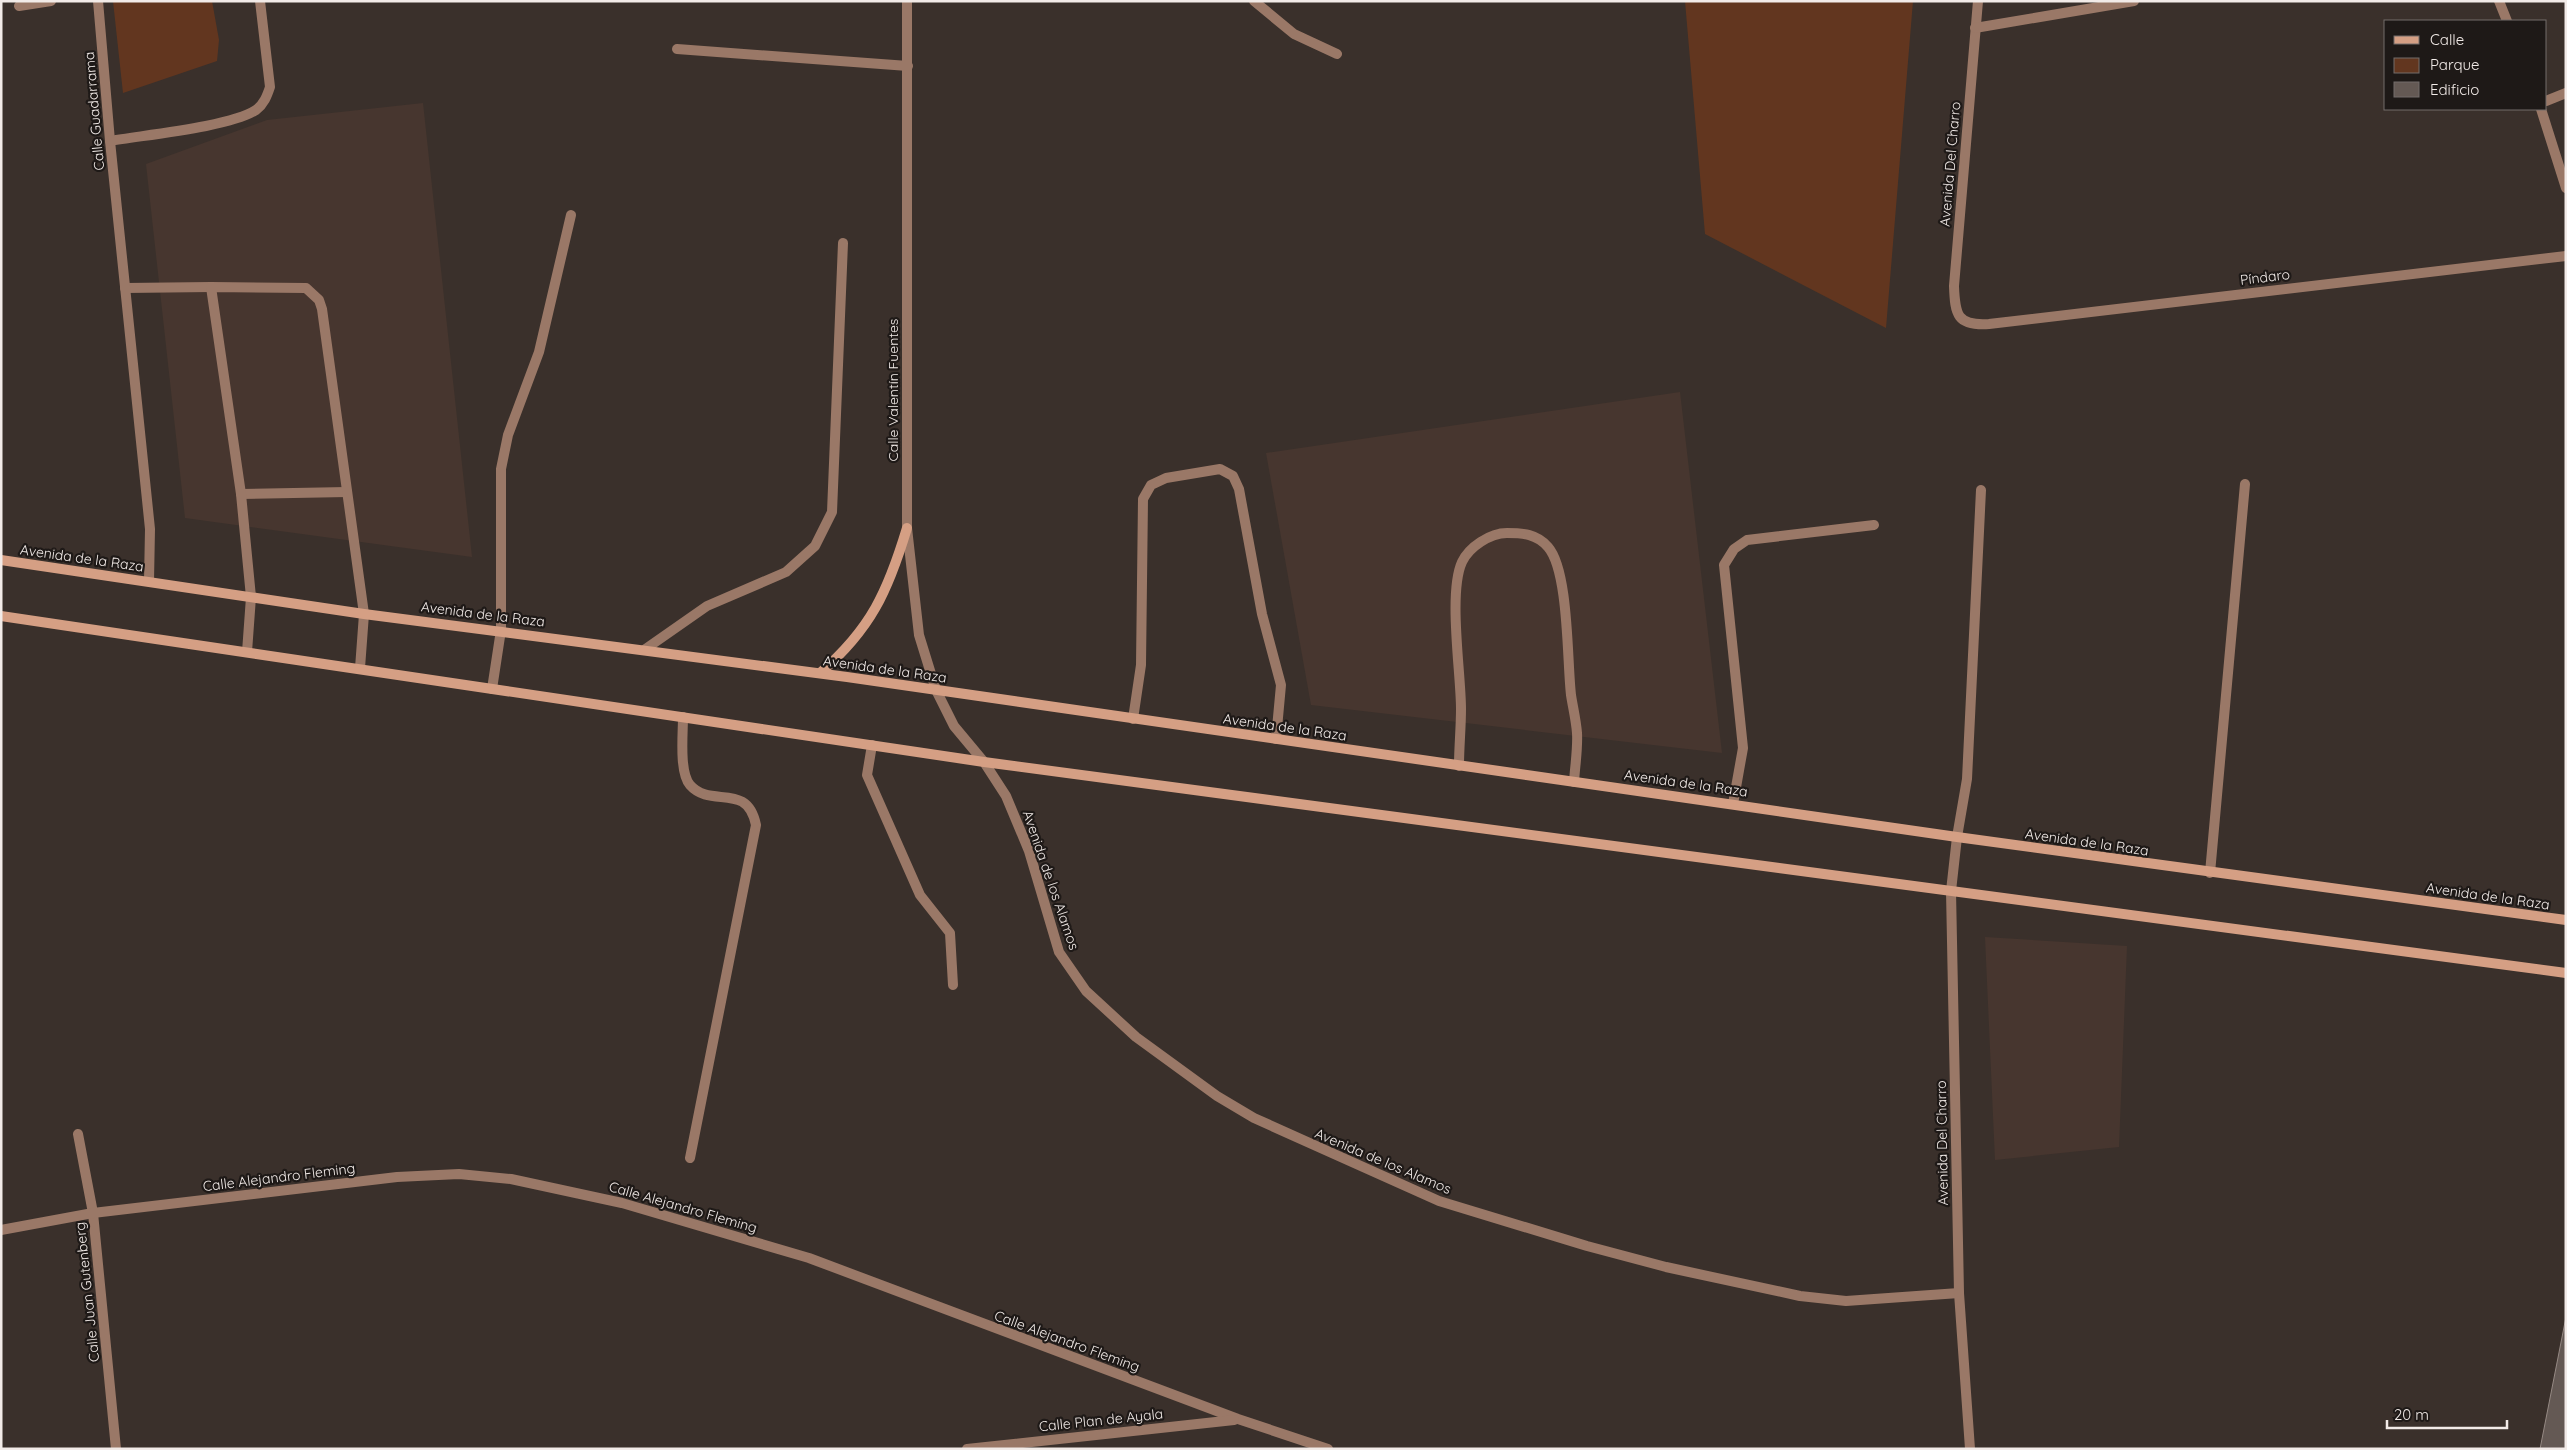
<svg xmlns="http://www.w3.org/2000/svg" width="2567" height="1450" font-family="Quicksand,sans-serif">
<rect width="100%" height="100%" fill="#3a302b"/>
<g fill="#47362f">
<path d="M423,103l49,454 -287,-39 -39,-354 121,-44z"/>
<path d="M1680,392l42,361 -411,-48 -45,-252z"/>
<path d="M1985,937l142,9 -8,201 -124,13z"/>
</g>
<g fill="#62361f">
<path d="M113,1h99l7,39 -2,21 -94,32z"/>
<path d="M1685,1h228l-27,327 -181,-94z"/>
</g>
<path fill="#645954" stroke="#968a84" d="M2566,1317v132h-26z"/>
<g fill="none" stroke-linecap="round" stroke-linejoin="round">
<g stroke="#9a7867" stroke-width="10">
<path d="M1254,1l40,33 43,20"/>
<path d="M677,49l231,17"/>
<path d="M125,288l86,-1"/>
<path d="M241,494l106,-2"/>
<path d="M644,650l63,-44 79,-34 29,-26 17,-34 11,-269"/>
<path d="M247,652l4,-55 -10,-103 -30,-207 95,1 13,12 3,9 42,305 -4,54"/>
<path d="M492,689l9,-59v-161l7,-34 31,-83 32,-137"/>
<path d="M683,717c0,17 -4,55 7,68 21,24 57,-4 66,40l-66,333"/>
<path d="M1133,719l8,-54 2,-166 8,-14 15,-7 54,-9 13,7 6,13 23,125 19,71 -5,54"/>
<path d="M872,745l-5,30 53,120 30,38 3,52"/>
<path d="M1459,766c0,-19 2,-38 2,-57 0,-36 -13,-116 1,-147 7,-15 28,-29 45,-29 16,0 30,1 41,14 21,24 19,114 23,148 2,13 5,25 6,38 1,15 -2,33 -3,49"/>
<path d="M1733,804l10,-56 -19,-183 10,-16 13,-9 127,-15"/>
<path d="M1957,837l10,-58 14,-289"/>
<path d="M2210,873l35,-389"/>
</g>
<g stroke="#9a7867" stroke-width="10">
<path d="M98,1l12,140 40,388 -1,52"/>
<path d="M1978,1l-24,285c1,29 3,40 35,38l577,-68"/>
<path d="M2499,1l8,20"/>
<path d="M19,6l32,-5"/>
<path d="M1975,28l159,-27"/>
<path d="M2546,101l20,-8"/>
<path d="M2541,109l25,79"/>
<path d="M110,141c34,-6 120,-14 146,-31 8,-6 11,-14 14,-23l-10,-86"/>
<path d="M78,1134l15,79 23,236"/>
<path d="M1,1230l92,-17 304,-36 62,-3 52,5 111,24 187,55 429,161 90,30"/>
<path d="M967,1449l267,-29"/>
</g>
<g stroke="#9a7867" stroke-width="10">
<path d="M907,1v527l12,107 17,55 18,36 30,36 22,34 23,55 30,101 27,39 50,46 81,59 37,22 185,83 148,45 79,21 134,29 46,5 113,-8"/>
<path d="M1957,837l-6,54 8,402 11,156"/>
</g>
<g stroke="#d59f84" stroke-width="10">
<path d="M1,560l363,54 483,63 1110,160 609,83"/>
<path d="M1,616l983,146 1582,211"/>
<path d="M820,673c51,-44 68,-82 87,-145"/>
</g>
</g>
<g text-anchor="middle" stroke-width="4.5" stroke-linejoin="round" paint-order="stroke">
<g font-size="14" fill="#f2ebe8" stroke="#1e1917">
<text transform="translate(94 111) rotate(-95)" y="5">Calle Guadarrama</text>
<text transform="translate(1950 164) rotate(-85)" y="5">Avenida Del Charro</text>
<text transform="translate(2265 277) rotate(-7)" y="5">Píndaro</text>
<text transform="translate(893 390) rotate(-90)" y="5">Calle Valentín Fuentes</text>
<text transform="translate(82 558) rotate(8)" y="5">Avenida de la Raza</text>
<text transform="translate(483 614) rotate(7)" y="5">Avenida de la Raza</text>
<text transform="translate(885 669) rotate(8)" y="5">Avenida de la Raza</text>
<text transform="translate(1285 727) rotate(8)" y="5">Avenida de la Raza</text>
<text transform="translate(1686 783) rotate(8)" y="5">Avenida de la Raza</text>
<text transform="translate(2087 842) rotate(8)" y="5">Avenida de la Raza</text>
<text transform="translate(1051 880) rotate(71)" y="5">Avenida de los Alamos</text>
<text transform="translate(2488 896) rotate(8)" y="5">Avenida de la Raza</text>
<text transform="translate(1942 1143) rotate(-91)" y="5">Avenida Del Charro</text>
<text transform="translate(1383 1161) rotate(23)" y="5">Avenida de los Alamos</text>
<text transform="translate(279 1177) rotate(-7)" y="5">Calle Alejandro Fleming</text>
<text transform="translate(683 1207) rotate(16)" y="5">Calle Alejandro Fleming</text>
<text transform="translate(87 1292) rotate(-96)" y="5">Calle Juan Gutenberg</text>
<text transform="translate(1067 1341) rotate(20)" y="5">Calle Alejandro Fleming</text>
<text transform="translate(1101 1420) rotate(-6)" y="5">Calle Plan de Ayala</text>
</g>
</g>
<rect width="2567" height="1450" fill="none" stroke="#f2ebe8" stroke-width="5"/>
<rect x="2384" y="20" width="162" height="90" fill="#1e1917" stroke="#736d6b"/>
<rect x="2394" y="36" width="25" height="8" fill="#d59f84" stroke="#736d6b"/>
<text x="2430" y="45" font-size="15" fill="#f2ebe8">Calle</text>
<rect x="2394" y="58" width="25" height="15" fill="#62361f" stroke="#736d6b"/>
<text x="2430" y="70" font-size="15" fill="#f2ebe8">Parque</text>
<rect x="2394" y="82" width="25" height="15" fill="#645954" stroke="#736d6b"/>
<text x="2430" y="95" font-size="15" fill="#f2ebe8">Edificio</text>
<path d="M2387 1420v8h120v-8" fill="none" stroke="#f2ebe8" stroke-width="2.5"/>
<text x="2394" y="1420" font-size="15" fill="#f2ebe8" stroke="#1e1917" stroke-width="4" paint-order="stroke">20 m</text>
</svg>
